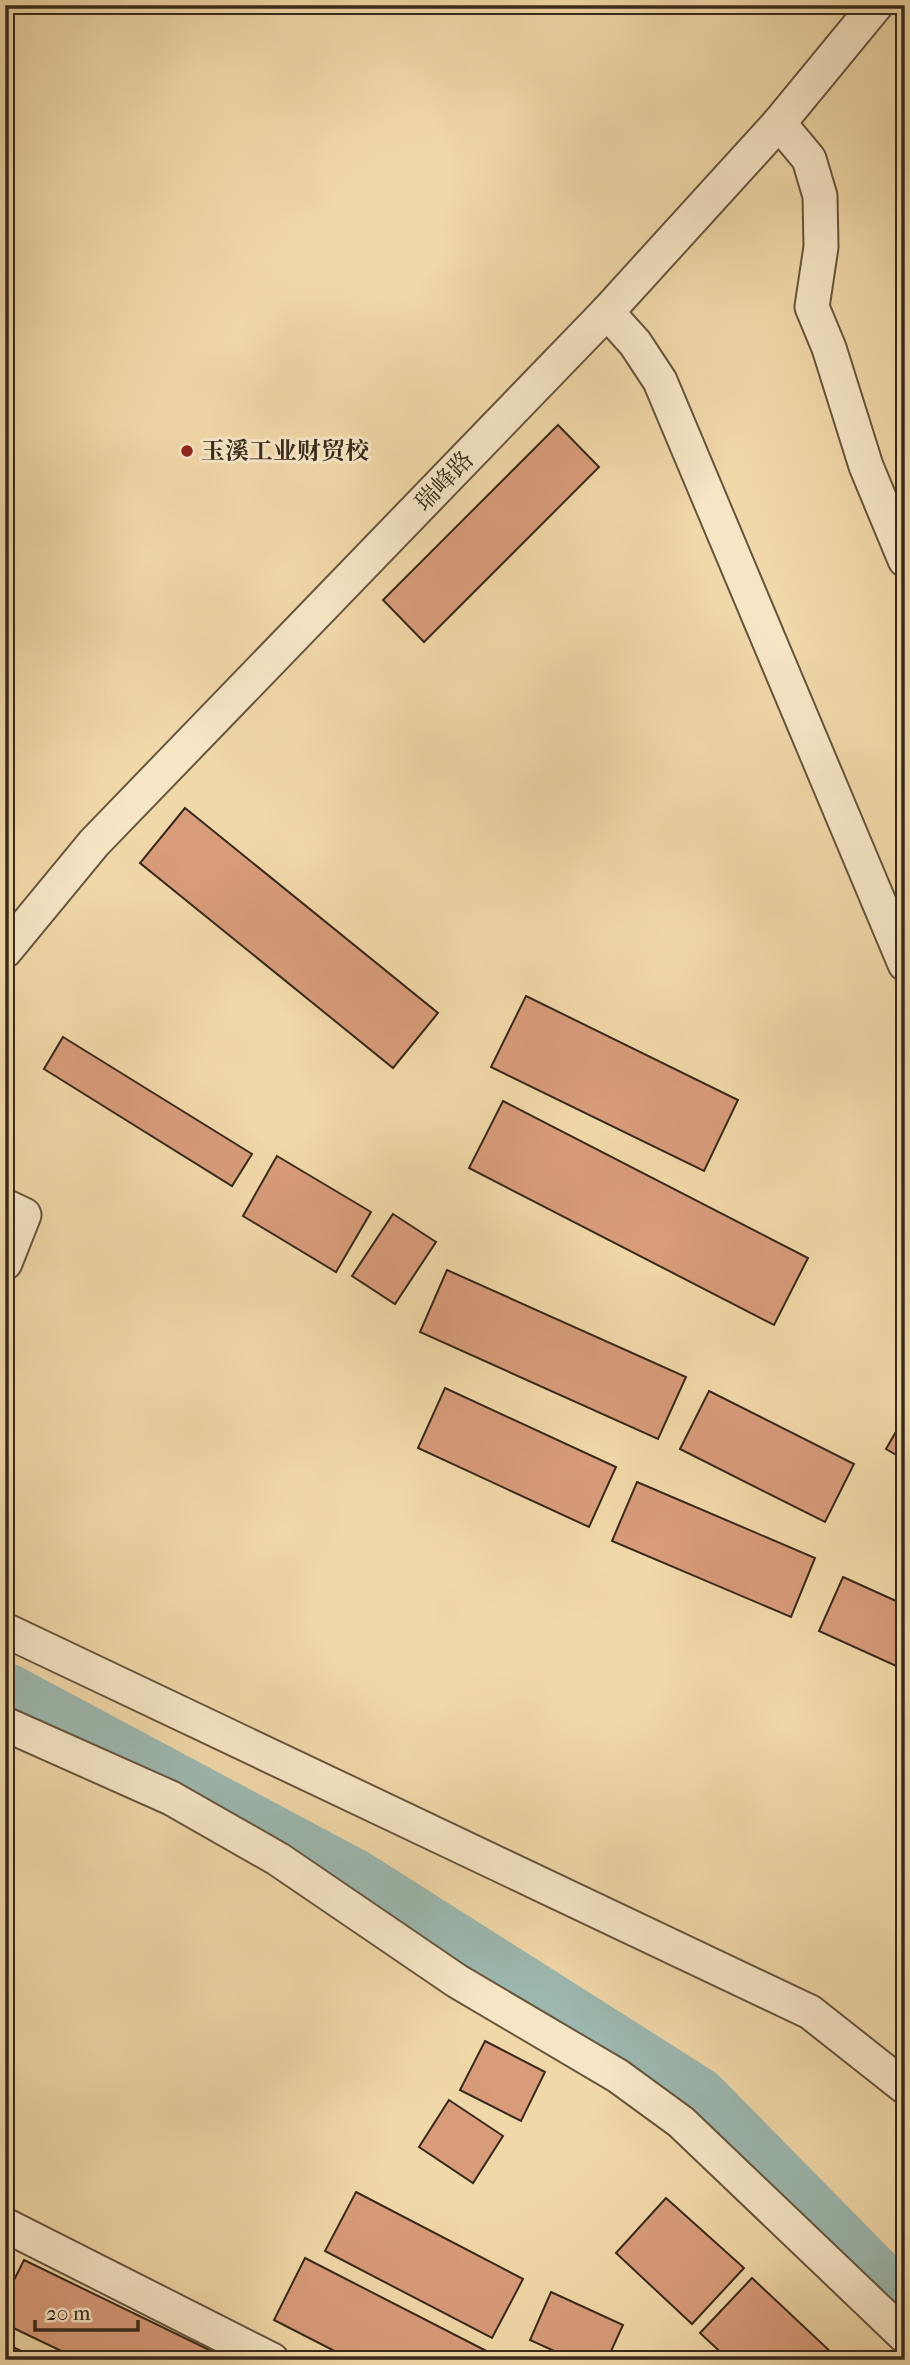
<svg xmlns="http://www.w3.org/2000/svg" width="910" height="2365" font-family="'IM FELL French Canon','Noto Serif SC',serif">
<rect width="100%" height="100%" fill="#f1d8a8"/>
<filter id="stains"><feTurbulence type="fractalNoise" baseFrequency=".00286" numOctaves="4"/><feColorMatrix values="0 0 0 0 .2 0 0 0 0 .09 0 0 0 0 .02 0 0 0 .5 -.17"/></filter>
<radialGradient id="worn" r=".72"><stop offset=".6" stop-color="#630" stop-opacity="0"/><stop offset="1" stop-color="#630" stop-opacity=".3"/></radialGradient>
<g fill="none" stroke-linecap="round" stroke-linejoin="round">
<path stroke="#9cb8af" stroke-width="61" d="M5,1693l350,187 342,217 208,211"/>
</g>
<g fill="#d89c7a" stroke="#382a1b" stroke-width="2">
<path d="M558,425l41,42 -175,175 -41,-42z"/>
<path d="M185,808l253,205 -45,55 -253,-205z"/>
<path d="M526,996l212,104 -34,71 -213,-104z"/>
<path d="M63,1037l189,117 -20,32 -188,-117z"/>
<path d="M503,1101l305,157 -34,67 -305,-157z"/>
<path d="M277,1156l94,56 -35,60 -93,-56z"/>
<path d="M393,1214l43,28 -41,62 -43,-28z"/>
<path d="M447,1270l239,107 -28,62 -238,-107z"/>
<path d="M445,1388l171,79 -27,60 -171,-79z"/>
<path d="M709,1391l145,73 -29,58 -145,-73z"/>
<path d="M905,1416v44l-19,-11z"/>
<path d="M637,1482l178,76 -24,59 -179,-76z"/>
<path d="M843,1577l62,28v65l-86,-39z"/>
<path d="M485,2041l60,31 -24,49 -61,-31z"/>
<path d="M449,2100l54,36 -30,47 -54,-36z"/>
<path d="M356,2192l167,87 -31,59 -167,-87z"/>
<path d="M666,2198l78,70 -52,56 -76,-71z"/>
<path d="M305,2258l199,102h-152l-78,-40z"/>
<path d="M24,2260l206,100h-150l-75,-36v-26z"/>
<path d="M752,2278l81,76 -6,6h-98l-29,-27z"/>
<path d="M551,2292l72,33 -16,35h-33l-44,-20z"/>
<path d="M5,2343l34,17h-34z"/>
</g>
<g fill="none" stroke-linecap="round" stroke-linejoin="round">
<g stroke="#66563e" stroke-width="37">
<g id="minor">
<path d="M779,123l30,36 11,37 1,51 -9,60 17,41 37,118 39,94"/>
<path d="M607,312l28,31 25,38 245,583"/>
<path d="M5,951l89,-108 513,-531 172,-189 97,-118"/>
<path d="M5,1206l19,9 -19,48"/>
<path d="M5,1630l805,382 95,75"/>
<path d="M5,1724l166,74 107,61 179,122 161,95 63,46 224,214"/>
<path d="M5,2225l267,135"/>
</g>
</g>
<use href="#minor" stroke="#f6e6c6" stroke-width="33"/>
</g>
<circle fill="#8f2418" stroke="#f6e6c6" stroke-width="2.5" cx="187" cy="451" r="7"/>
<g text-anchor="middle" stroke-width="6" stroke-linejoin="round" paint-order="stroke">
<g font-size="24" font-weight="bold" fill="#382a1b" stroke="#f6e6c6" text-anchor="start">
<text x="201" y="459">玉溪工业财贸校</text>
</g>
<g font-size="24" fill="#382a1b" stroke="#f6e6c6">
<text transform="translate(444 481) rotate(-46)" y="8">瑞峰路</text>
</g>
</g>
<rect width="910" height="2365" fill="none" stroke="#f1d8a8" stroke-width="28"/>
<rect x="7" y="7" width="896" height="2351" fill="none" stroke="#382a1b" stroke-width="3.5"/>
<rect x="14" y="14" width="882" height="2337" fill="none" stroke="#382a1b" stroke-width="2"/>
<path d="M35 2320v10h103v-10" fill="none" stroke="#382a1b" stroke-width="3.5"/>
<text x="46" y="2320" font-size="21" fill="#382a1b" stroke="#f6e6c6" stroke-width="5" paint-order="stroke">20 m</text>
<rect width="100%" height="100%" filter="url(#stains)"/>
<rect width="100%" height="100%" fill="url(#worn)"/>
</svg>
